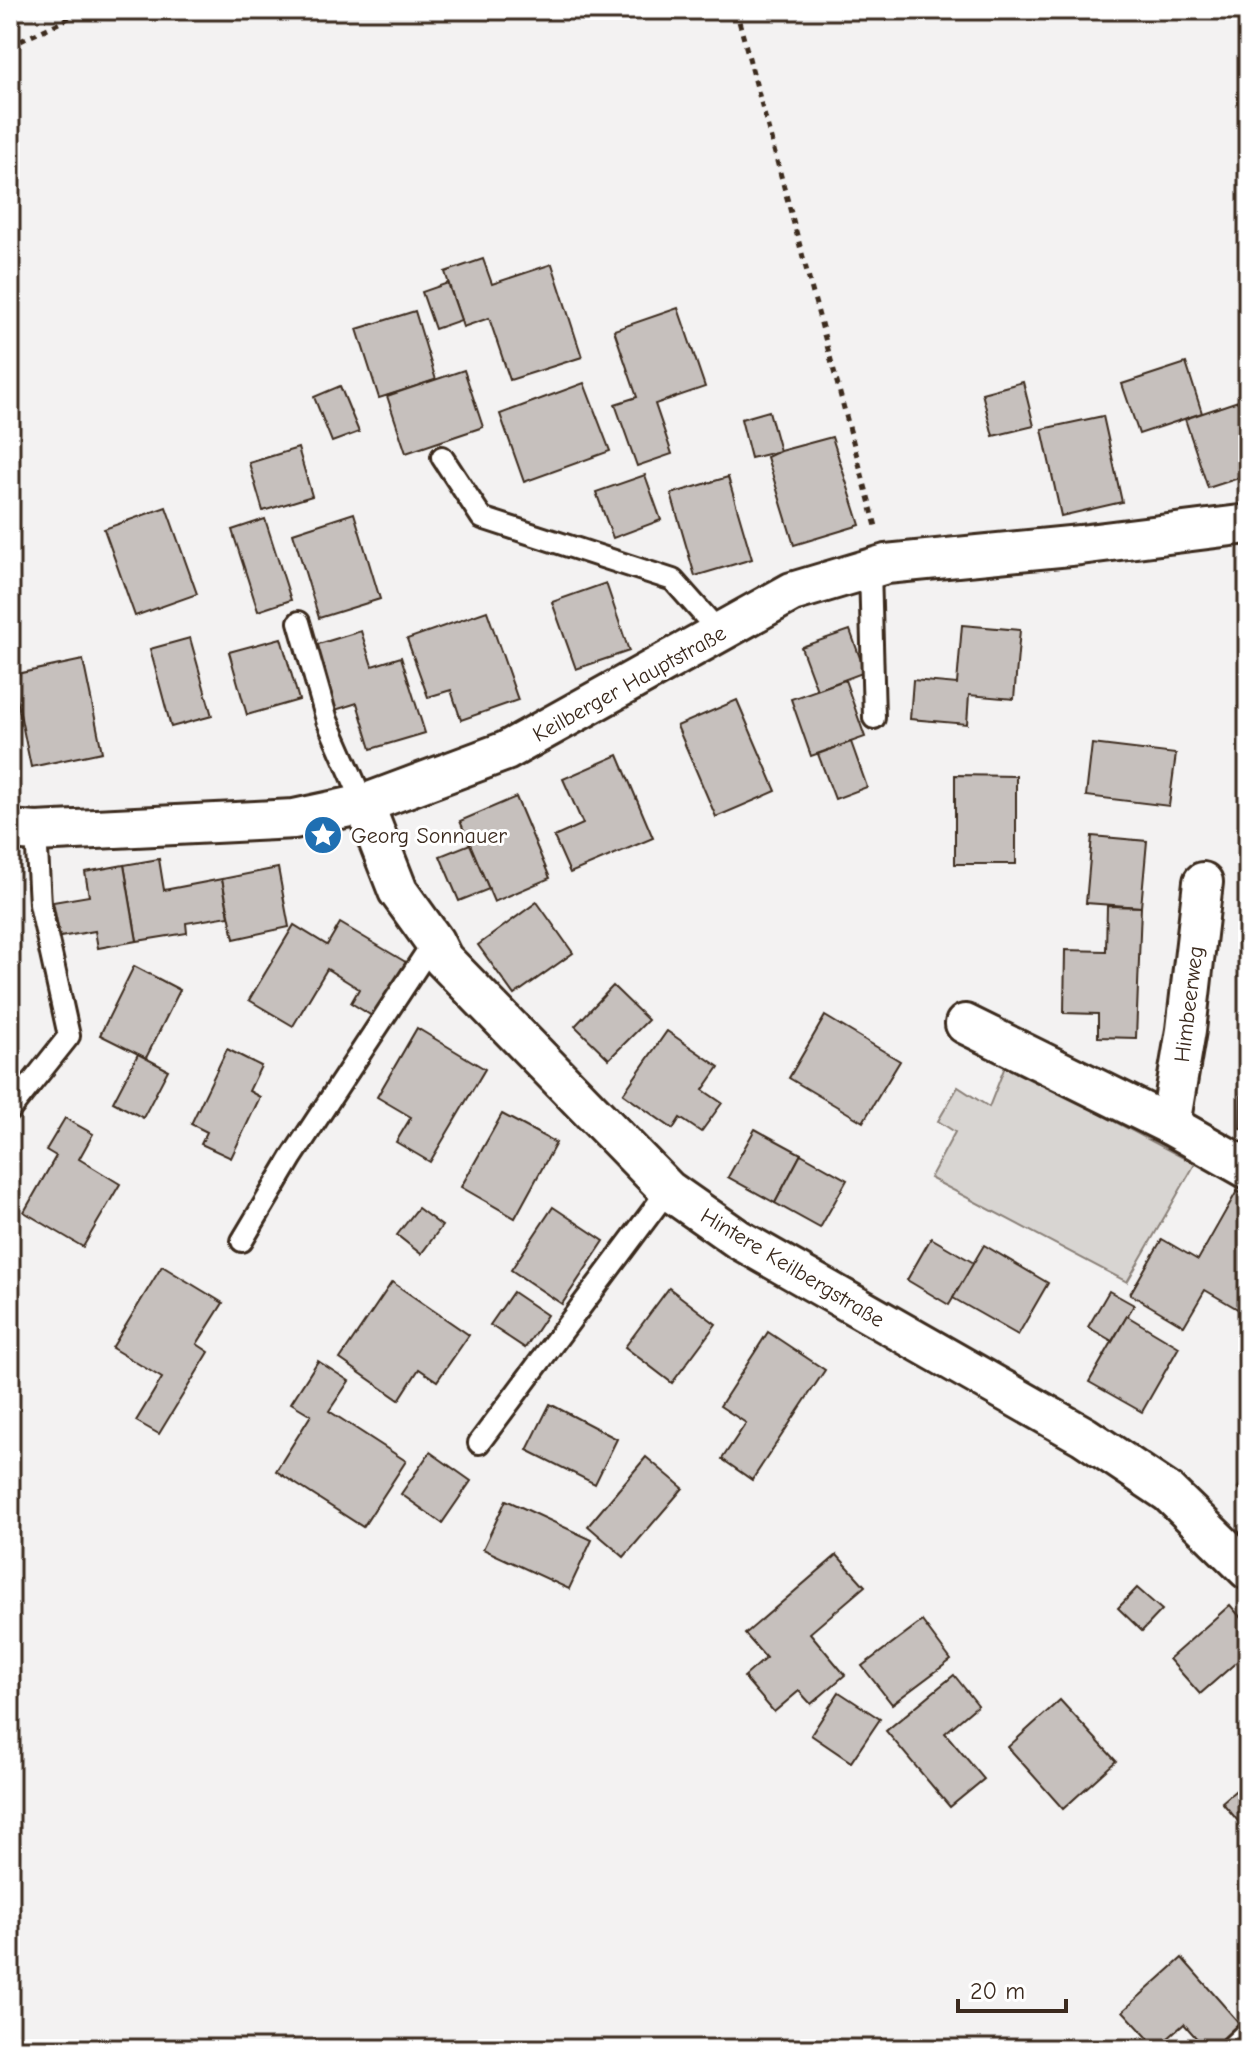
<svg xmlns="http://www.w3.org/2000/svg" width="1258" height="2059" font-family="'Comic Neue',sans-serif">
<rect width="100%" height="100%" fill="#f3f2f2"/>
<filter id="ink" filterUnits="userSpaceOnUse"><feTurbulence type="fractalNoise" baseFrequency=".0125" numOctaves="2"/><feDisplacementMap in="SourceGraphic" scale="16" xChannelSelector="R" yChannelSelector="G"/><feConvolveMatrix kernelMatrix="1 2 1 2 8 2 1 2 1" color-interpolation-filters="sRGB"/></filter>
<g filter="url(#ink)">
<path fill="#d8d5d2" stroke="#8a8078" stroke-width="2" d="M1006,1064l189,100 -68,118 -197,-104 25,-46 -17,-11 20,-34 31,20z"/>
<g fill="#c6c0bd" stroke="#3b2a1e" stroke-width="2">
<path d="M483,259l9,25 60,-20 30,93 -72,23 -21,-62 -26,9 -18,-55z"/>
<path d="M448,283l13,37 -26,9 -13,-37z"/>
<path d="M678,308l27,79 -50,17 17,50 -35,12 -22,-62 22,-7 -23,-67z"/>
<path d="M415,311l21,69 -57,18 -22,-69z"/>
<path d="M1186,363l16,50 -63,21 -17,-50z"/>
<path d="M464,370l19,57 -77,26 -19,-57z"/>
<path d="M1023,382l11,44 -41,10 -11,-43z"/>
<path d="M584,383l26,68 -86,31 -24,-68z"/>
<path d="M340,386l19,46 -27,10 -18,-45z"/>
<path d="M1244,399l4,11v65l-40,13 -23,-69z"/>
<path d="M769,411l11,40 -29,7 -10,-39z"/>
<path d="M1103,416l19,86 -61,14 -19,-87z"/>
<path d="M832,437l28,88 -66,20 -27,-88 13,-6z"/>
<path d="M298,448l14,48 -49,15 -14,-48z"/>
<path d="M645,475l16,45 -48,18 -17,-46z"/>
<path d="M728,477l24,82 -57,17 -24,-82z"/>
<path d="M166,507l31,87 -62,22 -31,-87z"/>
<path d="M354,513l26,86 -61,19 -26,-85z"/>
<path d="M265,519l26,81 -33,11 -26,-81z"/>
<path d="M10,557l6,25 -6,1z"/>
<path d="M606,583l23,68 -53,18 -24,-67z"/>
<path d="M487,611l31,89 -57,20 -10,-30 -23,7 -21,-58z"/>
<path d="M962,625l58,5 -6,69 -45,-4 -2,29 -57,-5 3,-39 44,4z"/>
<path d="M850,630l15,42 -48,18 -16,-43z"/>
<path d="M361,631l11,35 29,-9 24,76 -54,16 -14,-46 -25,8 -20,-65z"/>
<path d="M190,638l22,78 -41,11 -21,-78z"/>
<path d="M281,638l18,62 -52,15 -18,-63z"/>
<path d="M83,660l19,92 -71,15 -19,-92z"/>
<path d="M845,680l20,57 -54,19 -20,-57z"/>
<path d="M737,700l39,91 -60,26 -39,-91z"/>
<path d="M851,742l16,45 -32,12 -17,-45z"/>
<path d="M1092,744l84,10 -7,52 -83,-10z"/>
<path d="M618,755l35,83 -83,35 -16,-36 29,-13 -20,-45z"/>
<path d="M1248,761v65l-8,-1z"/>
<path d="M955,775l61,1v88h-61z"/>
<path d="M516,797l34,81 -56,24 -34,-81z"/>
<path d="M1092,836l55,5 -6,66 -55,-4z"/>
<path d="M470,844l19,45 -30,12 -19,-45z"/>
<path d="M1247,850h1v92l-13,-2z"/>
<path d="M159,859l5,31 58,-11 7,37 -43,7 1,10 -50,8 -13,-76z"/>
<path d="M124,865l13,76 -39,7 -3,-17 -35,6 -7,-35 36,-6 -4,-24z"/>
<path d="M278,868l11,59 -55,12 -12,-60z"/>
<path d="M537,902l36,51 -59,42 -36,-50z"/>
<path d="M1107,906l34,1 -5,131 -38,-1v-23l-34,-1 1,-63 41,1z"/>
<path d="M340,923l69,41 -32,55 -26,-16 8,-14 -32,-20 -34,57 -44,-26 45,-75 33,20z"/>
<path d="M134,966l46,24 -34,68 -46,-23z"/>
<path d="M613,986l35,34 -39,39 -34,-33z"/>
<path d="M825,1016l75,45 -37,61 -74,-44z"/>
<path d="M417,1028l68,41 -55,93 -34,-20 15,-25 -34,-20z"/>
<path d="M667,1031l52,36 -16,23 19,13 -21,29 -21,-14 -7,11 -50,-35z"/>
<path d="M1242,1036h6v93l-8,-1z"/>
<path d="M227,1049l34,17 -12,25 11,6 -29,61 -30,-14 6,-12 -16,-8z"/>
<path d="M138,1054l30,16 -25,48 -30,-16z"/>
<path d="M502,1114l54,29 -41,75 -54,-31z"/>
<path d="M65,1118l28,16 -14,25 41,25 -37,63 -59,-35 32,-56 -10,-6z"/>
<path d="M755,1129l46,25 -26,49 -47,-26z"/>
<path d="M801,1154l46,26 -27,48 -45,-25z"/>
<path d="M1237,1191l11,6v118l-43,-25 -21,36 -54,-32 32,-55 36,21z"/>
<path d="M553,1207l51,34 -42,63 -51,-34z"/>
<path d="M418,1208l24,18 -21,28 -24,-19z"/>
<path d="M931,1238l43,25 -25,42 -42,-25z"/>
<path d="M984,1245l64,38 -30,52 -65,-37z"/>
<path d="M162,1266l61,37 -26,41 12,8 -50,82 -23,-13 26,-43 -50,-30z"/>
<path d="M392,1282l77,53 -32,46 -18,-12 -20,31 -59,-41z"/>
<path d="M669,1288l47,36 -44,59 -47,-36z"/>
<path d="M1109,1291l25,14 -22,36 -24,-14z"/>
<path d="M513,1292l34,23 -22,33 -35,-23z"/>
<path d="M1127,1316l52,31 -37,65 -53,-30z"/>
<path d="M768,1332l57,38 -73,110 -30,-21 24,-36 -26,-17z"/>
<path d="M318,1361l31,20 -20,30 77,50 -43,66 -87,-56 35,-56 -20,-12z"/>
<path d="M550,1404l67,35 -22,45 -68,-34z"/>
<path d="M430,1452l41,29 -29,42 -41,-29z"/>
<path d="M646,1457l37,31 -59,69 -36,-31z"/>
<path d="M1248,1472v22l-10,-6z"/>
<path d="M506,1500l86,40 -23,49 -86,-40z"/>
<path d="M837,1555l28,31 -55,47 35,42 -34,29 -12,-13 -25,21 -30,-35 22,-19 -21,-24z"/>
<path d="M1137,1588l25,22 -20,21 -24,-23z"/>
<path d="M1230,1605l18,21v26l-48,42 -31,-35z"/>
<path d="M922,1621l29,39 -59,44 -30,-38z"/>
<path d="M954,1675l24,30 -33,28 39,46 -34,28 -64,-76z"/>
<path d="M839,1692l41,27 -29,43 -40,-27z"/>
<path d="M1060,1700l56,61 -53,48 -55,-62z"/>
<path d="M1248,1780v53l-26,-31z"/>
<path d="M1182,1958l58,66 -28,25h-6l-22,-25 -27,24 -34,-37z"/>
<path d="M1248,1981v16l-8,-8z"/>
</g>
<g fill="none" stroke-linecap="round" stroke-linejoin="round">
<g stroke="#3b2a1e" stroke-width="26">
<g id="lane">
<path d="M442,457l40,61 191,62 47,53"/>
<path d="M870,569l4,149"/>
<path d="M299,622l28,98 37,84"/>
<path d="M10,1110l59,-74 -29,-132 -4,-72"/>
<path d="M242,1241l50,-84 142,-216"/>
<path d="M479,1443l189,-253"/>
<path d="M1229,2049l19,-18"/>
</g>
</g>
<g stroke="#3b2a1e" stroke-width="44">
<g id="street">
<path d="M364,804l34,87 36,50 9,18 225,231 70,49 346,197 85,57 79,77"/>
<path d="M10,830l26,2 258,-13 70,-15 142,-53 286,-159 94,-28 194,-19 168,-21"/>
<path d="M965,1024l205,101 78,44"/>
<path d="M1170,1125l16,-95 17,-148"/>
</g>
</g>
<g stroke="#3b2a1e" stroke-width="5" stroke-dasharray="6 6" stroke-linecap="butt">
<path d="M736,10l141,520"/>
<path d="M10,46l55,-26 15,-10"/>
</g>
<use href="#lane" stroke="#fff" stroke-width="20"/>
<use href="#street" stroke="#fff" stroke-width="38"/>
</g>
</g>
<defs>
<g id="sight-disc" transform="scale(2)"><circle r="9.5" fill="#1f6fb2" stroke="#fff"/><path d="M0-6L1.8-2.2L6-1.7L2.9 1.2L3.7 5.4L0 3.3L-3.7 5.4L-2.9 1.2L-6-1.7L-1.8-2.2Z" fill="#fff"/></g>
</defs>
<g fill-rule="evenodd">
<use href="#sight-disc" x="323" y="835"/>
</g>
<g text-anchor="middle" stroke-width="6" stroke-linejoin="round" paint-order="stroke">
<g font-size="22" fill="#3b2a1e" stroke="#fff">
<text transform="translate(629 683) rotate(-29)" y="8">Keilberger Hauptstraße</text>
<text transform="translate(1188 1004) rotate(-83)" y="8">Himbeerweg</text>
<text transform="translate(793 1267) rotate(31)" y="8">Hintere Keilbergstraße</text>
</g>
<g font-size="22" fill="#3b2a1e" stroke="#fff" text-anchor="start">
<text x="351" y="843">Georg Sonnauer</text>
</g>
</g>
<rect width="1258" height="2059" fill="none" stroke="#fff" stroke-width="40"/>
<rect x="20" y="20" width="1218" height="2019" fill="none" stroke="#3b2a1e" stroke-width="3" filter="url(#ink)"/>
<path d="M958 1999v12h108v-12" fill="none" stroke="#3b2a1e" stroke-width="4"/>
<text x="970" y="1999" font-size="24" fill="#3b2a1e" stroke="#ffffff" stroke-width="6" paint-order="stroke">20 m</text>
</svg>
